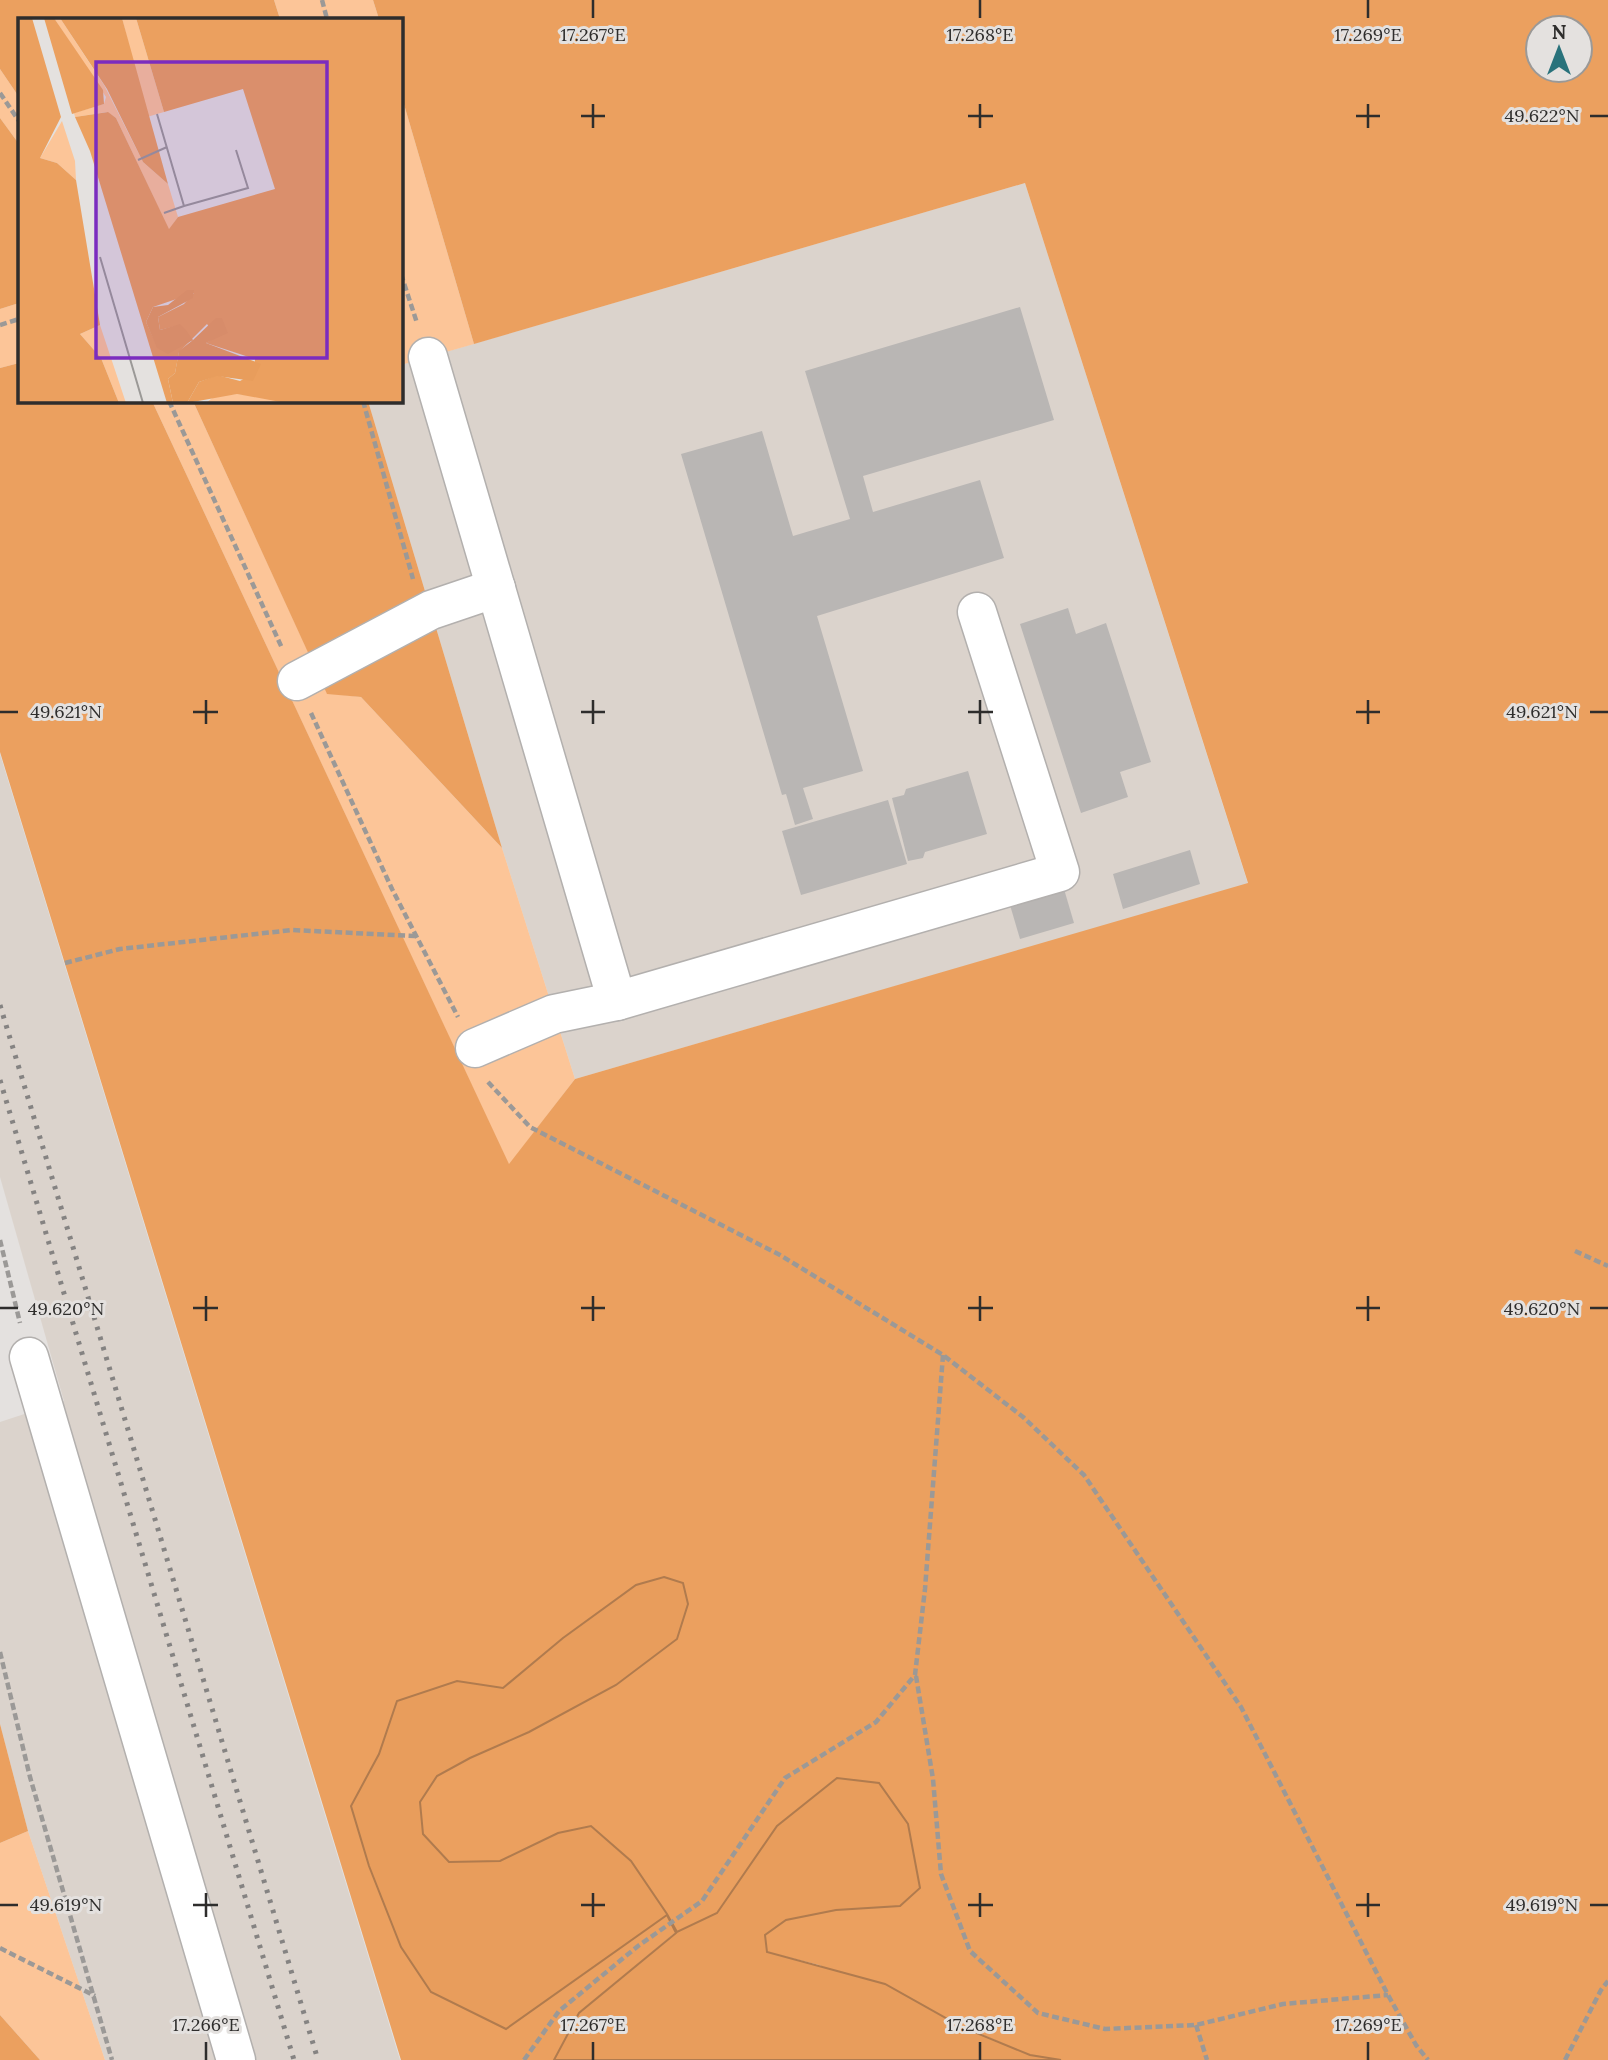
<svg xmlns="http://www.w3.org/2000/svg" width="1608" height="2060" font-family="Lora,serif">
<rect width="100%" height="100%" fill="#e4e1df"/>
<g fill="#dbd3cc">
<path d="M1025,183l223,701 -673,195 -73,-231 -134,-447h33v-36z"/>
<path d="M0,754l400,1306h-295l-77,-229 -28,-107v-302l64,-21 -64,-224z"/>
</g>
<g fill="#fcc598">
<path d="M274,0h99l6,19h-99z"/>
<path d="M0,69l19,28v47l-19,-26z"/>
<path d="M401,94l73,250 -73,21z"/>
<path d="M19,303v60l-19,5v-59z"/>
<path d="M152,401h41l134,292 34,4 141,151 73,231 -66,86z"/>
<path d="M28,1831l77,229h-65l-40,-45v-172z"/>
</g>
<g fill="#eba05f" fill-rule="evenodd">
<path d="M0,0h274l6,19h-261v78l-19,-28z"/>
<path d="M373,0h1235v2060h-547l-31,-5 -211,-90 -52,-13 -2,-17 21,-15 50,-10 72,-86 -29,-41 -42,-5 -60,48 -60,87 -41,19 -96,81 -26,47h-153l-401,-1308v-384l19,-5v38h133l357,763 66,-85 673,-196 -223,-700 -551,161 -73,-250v-75h-22zM1538,28h42v42h-42zM636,1585l-166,173 -33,18 -17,26 3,32 26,28 51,-1 58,-28 73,28 36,53 -161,115 -75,-37 -30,-45 -32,-81 -18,-60 28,-52 18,-53 60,-20 46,7 60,-50z"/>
<path d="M0,118l19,26v159l-19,6z"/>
<path d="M193,401h175l134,447 -141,-151 -34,-3z"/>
<path d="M0,1724l28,107 -28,12z"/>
<path d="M0,2015l40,45h-40z"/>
</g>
<path fill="#e89d5c" stroke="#b07b4e" stroke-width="2" d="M664,1577l19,6 5,21 -11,35 -61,46 -87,47 -59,26 -33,18 -17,26 3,32 26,28 51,-1 58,-28 33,-7 40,35 36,53 10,18 40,-19 60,-87 60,-48 42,5 29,41 12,64 -20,18 -64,4 -50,10 -21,15 2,17 118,32 77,43 68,28 31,5h-507l25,-47 97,-80 -9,-18 -161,114 -75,-37 -30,-45 -32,-81 -18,-60 28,-52 18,-53 60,-20 46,7 60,-50 73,-53z"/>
<g fill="#b9b6b4">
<path d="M1020,307l34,113 -191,56 10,36 107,-32 24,78 -187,58 46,155 -60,17 10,31 -18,6 -9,-31 -4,1 -101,-341 81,-23 31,105 57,-17 -45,-148z"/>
<path d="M1068,608l8,26 30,-11 45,139 -31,10 8,25 -47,16 -61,-189z"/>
<path d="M968,771l19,63 -62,18 -2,6 -15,3 -16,-63 12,-3 2,-6z"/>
<path d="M888,800l19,64 -106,31 -19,-64z"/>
<path d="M1190,850l10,34 -77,25 -10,-35z"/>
<path d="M1064,889l10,34 -54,16 -10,-34z"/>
</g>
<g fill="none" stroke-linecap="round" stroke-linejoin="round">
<g stroke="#b3b0ae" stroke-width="41">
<g id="minor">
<path d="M428,357l189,644 443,-129 -83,-260"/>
<path d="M297,681l134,-71 65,-22"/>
<path d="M475,1048l79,-34 63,-13"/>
<path d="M29,1357l207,703"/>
</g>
</g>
<g stroke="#9b9997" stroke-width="4.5" stroke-dasharray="7 3.5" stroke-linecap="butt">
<path d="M322,0l5,19"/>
<path d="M0,93l19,28"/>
<path d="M401,274l16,49"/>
<path d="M0,325l19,-6"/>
<path d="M169,401l113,247"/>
<path d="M363,401l50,178"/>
<path d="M311,713l81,176 66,128"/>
<path d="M65,963l55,-14 172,-19 123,6"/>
<path d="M488,1082l42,45 250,128 163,100 80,62 61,58 157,232 147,288 28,50 12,15"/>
<path d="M0,1240l20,83"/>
<path d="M1575,1251l33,15"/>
<path d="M0,1652l30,125 82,283"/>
<path d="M916,1676l17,103 8,95 29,77 68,62 67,16 91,-4 87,-21 105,-9"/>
<path d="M0,1948l95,48"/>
<path d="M1196,2025l11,35"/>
<path d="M524,2060l35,-49 79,-65 64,-45 83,-123 91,-56 39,-47 10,-86 18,-234"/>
<path d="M1565,2060l36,-70 7,-9"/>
</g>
<use href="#minor" stroke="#fff" stroke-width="38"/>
<g stroke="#858382" stroke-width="5" stroke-dasharray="3.5 7" stroke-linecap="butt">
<path d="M0,1005l318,1055"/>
<path d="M0,1080l294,980"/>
</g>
</g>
<path fill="none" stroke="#2e2d2c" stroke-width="2.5" d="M593,0v18M980,0v18M1368,0v18M593,104v24M980,104v24M1368,104v24M581,116h24M968,116h25M1356,116h24M1590,116h18M206,700v24M593,700v24M980,700v24M1368,700v24M0,712h18M193,712h25M581,712h24M968,712h25M1356,712h24M1590,712h18M206,1296v25M593,1296v25M980,1296v25M1368,1296v25M0,1308h18M193,1308h25M581,1308h24M968,1308h25M1356,1308h24M1590,1308h18M206,1893v24M593,1893v24M980,1893v24M1368,1893v24M0,1905h18M193,1905h25M581,1905h24M968,1905h25M1356,1905h24M1590,1905h18M206,2042v18M593,2042v18M980,2042v18M1368,2042v18"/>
<g transform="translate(18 18)">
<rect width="385" height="385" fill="#e4e1df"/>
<path d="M36,0h6l44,67 39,77 25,22 10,33 -9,13 -53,-112 -9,-6 -32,5 -1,-4 30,-9 2,-7zM104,0h14l28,94 -17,5zM44,103l13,40 1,19 -19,-17 -17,-5zM82,307l26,78h-7l-18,-45 -21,-24zM219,376l27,2 22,7h-80l10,-8z" fill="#fcc598"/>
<path d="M0,0h14l29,99 -21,41 17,5 19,17 24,145 -20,9 21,24 18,45h-101zM26,0h10l49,72 1,14 -32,10zM42,0h62l46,166 -25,-22 -36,-73zM118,0h267v385h-117l-49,-9 -50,9 12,-21 18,-7 23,6 14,-8 1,-14 -49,-16 10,-6 -9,-13 -28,28 -4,21 -7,6 5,24h-6l-77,-252 -15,-34 33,-5 8,6 53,111 9,-12 97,-28 -32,-100 -79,23zM176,275l-10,11 -26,13 2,13 16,-4 -18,22 -12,-26 7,-15z" fill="#eba05f" fill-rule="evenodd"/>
<path d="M169,272h7l-1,8 -35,19 2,13 20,-6 6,6 7,10 23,-22h6l6,15 -22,10 55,21 -8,17 -36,-5 -18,6 -12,21h-14l-5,-24 7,-6 4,-22 14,-11 -25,14 -11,-6 -11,-26 7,-15 15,-2z" fill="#e89d5c"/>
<path fill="none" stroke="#9b9997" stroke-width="2" d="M139,96l27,92 64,-18 -12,-38M120,142l29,-13M146,195l20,-7M82,239l43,146"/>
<path fill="#7b2cbf" fill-opacity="0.15" stroke="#7b2cbf" stroke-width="3.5" d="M78,44h231v296h-231z"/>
<rect width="385" height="385" fill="none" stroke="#2e2d2c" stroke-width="3.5"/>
</g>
<g font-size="18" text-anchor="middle" fill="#2e2d2c" stroke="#e4e1df" stroke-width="6" stroke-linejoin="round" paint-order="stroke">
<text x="593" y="41">17.267°E</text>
<text x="980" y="41">17.268°E</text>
<text x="1368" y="41">17.269°E</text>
<text x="1542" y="122">49.622°N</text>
<text x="66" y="718">49.621°N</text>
<text x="1542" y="718">49.621°N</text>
<text x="66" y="1315">49.620°N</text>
<text x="1542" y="1315">49.620°N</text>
<text x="66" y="1911">49.619°N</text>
<text x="1542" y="1911">49.619°N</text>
<text x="206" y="2031">17.266°E</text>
<text x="593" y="2031">17.267°E</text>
<text x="980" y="2031">17.268°E</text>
<text x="1368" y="2031">17.269°E</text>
</g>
<g transform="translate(1559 49)"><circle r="33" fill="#e4e1df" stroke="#9b9997" stroke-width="2"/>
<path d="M0-5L12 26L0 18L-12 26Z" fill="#29727b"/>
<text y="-10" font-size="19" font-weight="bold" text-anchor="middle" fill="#2e2d2c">N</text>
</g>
</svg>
